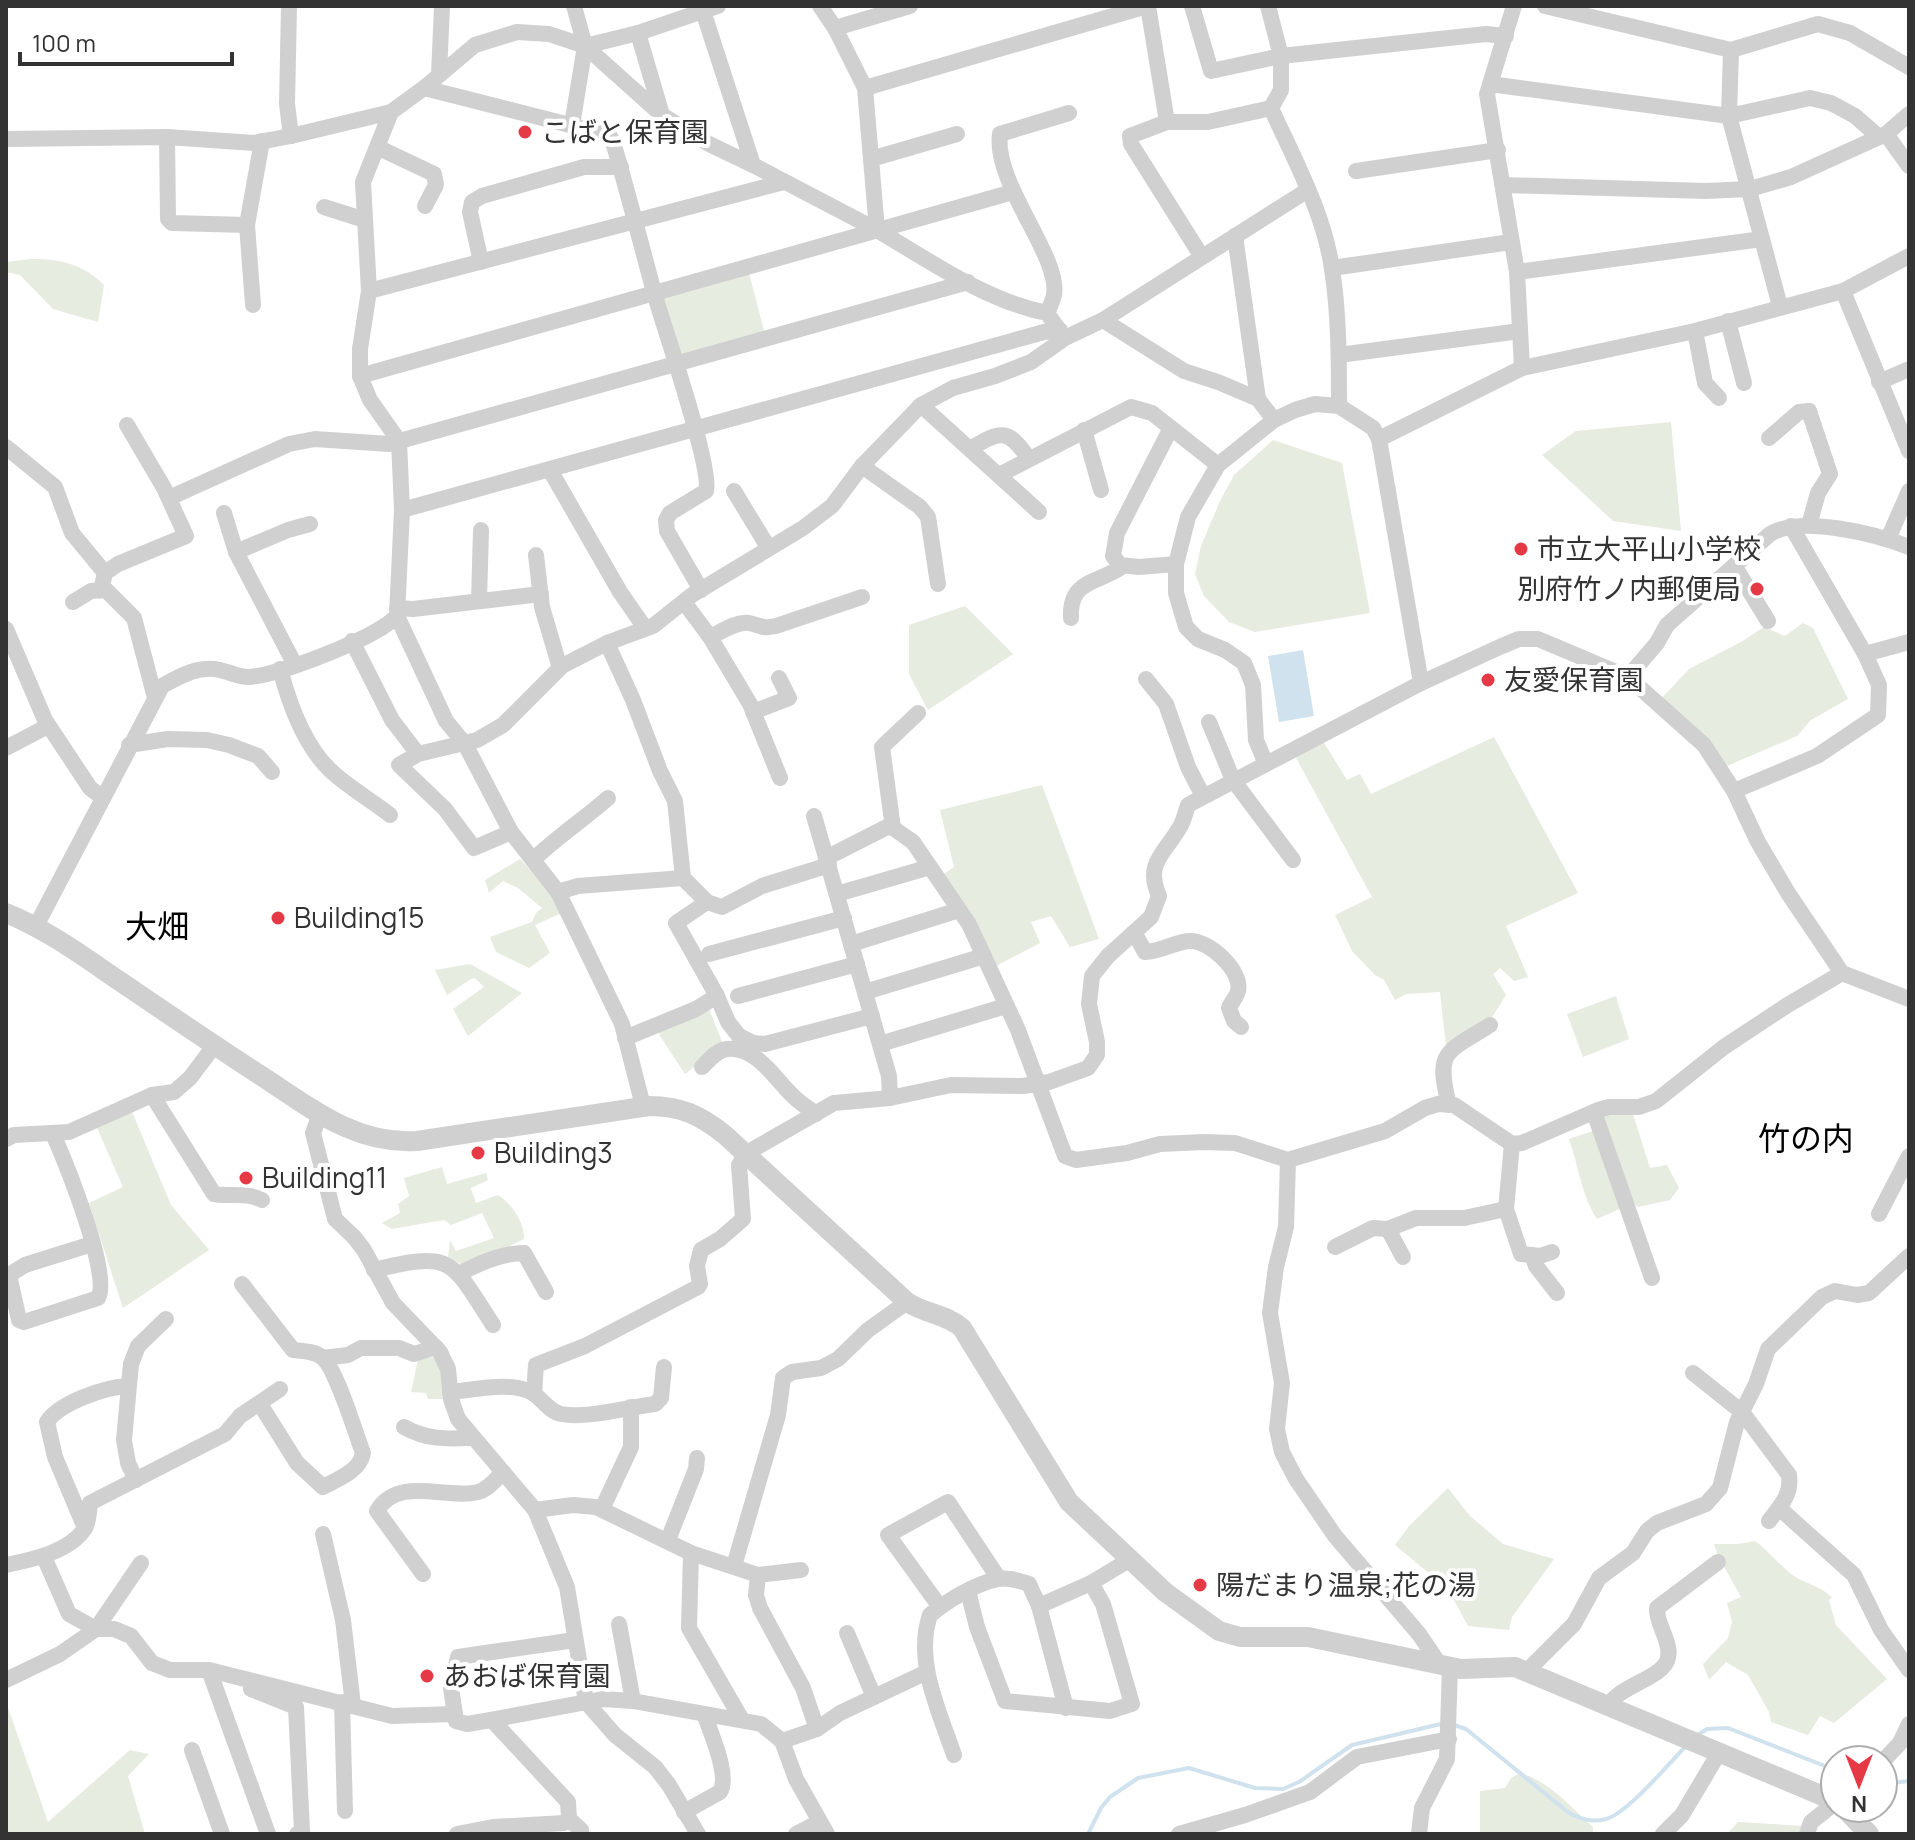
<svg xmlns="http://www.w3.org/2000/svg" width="1915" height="1840" font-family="Manrope,'Noto Sans JP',sans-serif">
<rect width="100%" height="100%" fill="#fff"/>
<g fill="#e6ecdf">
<path d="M31,259c30,0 52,5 73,26l-6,37 -45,-13 -33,-34 -14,-3v-10z"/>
<path d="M749,273l17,65 -89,23 -17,-64z"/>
<path d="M1671,422l10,109 -68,-10 -71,-66 34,-24z"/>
<path d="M1273,440l69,23 28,150 -115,19 -26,-10 -25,-26 -9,-22 6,-28 19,-45 14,-26z"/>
<path d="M965,606l48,48 -85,56 -19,-36v-49z"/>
<path d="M1803,623l10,5 35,71 -37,21 -14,16 -70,30 -66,-67 28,-30 52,-27 23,-15 21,9z"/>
<path d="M1494,737l84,156 -72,33 22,51 -14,4 -14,-13 -7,6 13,21 -15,24 -45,27 -6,-54 -34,2 -11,6 -11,-20 -9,-5 -23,-24 -17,-36 37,-18 -77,-141 28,-15 24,39 13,-6 11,20z"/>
<path d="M1042,785l57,154 -29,8 -19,-31 -20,6 9,21 -44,23 -20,-46 -32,-46 10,-7 -14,-57z"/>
<path d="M520,859l26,27 18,26 -29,13 15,28 -21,15 -33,-16 -6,-15 42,-15 4,-9 6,-5 -24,-20 -15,-7 -14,12 -4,-13z"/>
<path d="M470,964l52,29 -54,43 -15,-27 31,-22 -9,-9 -4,1 -24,16 -12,-25z"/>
<path d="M1616,996l13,43 -46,18 -16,-43z"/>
<path d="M707,1004l16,40 -38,30 -25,-38 -1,-6z"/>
<path d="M132,1112l39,93 38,45 -86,58 -34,-105 34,-16 -26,-59z"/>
<path d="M1614,1112l19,2 17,54 17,-3 12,23 -9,12 -32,7 -6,-4 -30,-87z"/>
<path d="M1593,1131l29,77 -25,11c-16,-25 -18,-52 -28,-80z"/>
<path d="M442,1167l5,17 39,-11 2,7 -17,8 5,15 22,-8c13,8 27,28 26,44l-57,28 -19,-10 2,-17 6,11 38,-13 -12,-25 -31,12 -7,-5 -52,9 -10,-6 18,-10 -2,-9 11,-8 -5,-18z"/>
<path d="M434,1357l10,12 -1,30h-15l-2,-6 -15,-1 7,-33z"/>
<path d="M1448,1488l22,28 33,28 51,15 -42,58 -3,13 -41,-4 -20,-37 -53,-44 14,-19z"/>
<path d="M1755,1541c14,10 30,31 44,38 14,7 19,7 33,18l-3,3 7,25 51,54 -53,44 -14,-7 -12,19 -37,-13 -2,-10 -21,-37 -22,-13 -17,18 -6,-16 25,-26 4,-16 -5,-19 14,-6 -23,-41 -4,-12h24z"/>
<path d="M6,1702l42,120 82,-72 19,4 -21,22 17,58h-139z"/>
<path d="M1520,1773c30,8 50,34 73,54v7h-113v-43l25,-3 6,-10z"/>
<path d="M1738,1822l67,4 -3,8h-75z"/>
</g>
<path fill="#cfe2ee" d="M1303,650l11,66 -35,6 -11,-66z"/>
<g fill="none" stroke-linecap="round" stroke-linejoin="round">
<g stroke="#cfe2ee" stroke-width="4">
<path d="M1454,1725l12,4 103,84c12,6 23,10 37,6 22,-6 63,-56 81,-74"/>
<path d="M1696,1736l11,-7 21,-1 107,42"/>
<path d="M1883,1784l26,-3"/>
<path d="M1088,1834l13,-26 9,-11 28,-19 51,-10 66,20 28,1 16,-7 53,-37 93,-22"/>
</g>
<g stroke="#d0d0d0" stroke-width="16">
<path d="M289,6l-2,98 4,32"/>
<path d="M820,6l15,22 30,60 12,142c53,31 109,71 170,83l17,24"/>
<path d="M1148,6l19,116"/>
<path d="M1192,6l19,65 70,-15 205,-22 20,2"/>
<path d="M1514,6l-27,88 30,178 5,96"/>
<path d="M1545,6l186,44 87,-26 32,9 59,34"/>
<path d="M703,11l50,154"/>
<path d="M835,28l75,-22"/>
<path d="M638,33l24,82"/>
<path d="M585,46l53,-13 80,-27"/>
<path d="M1731,50l-2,66 51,190"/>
<path d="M439,75l3,-69"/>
<path d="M1490,84l239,32 81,-18 21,5 24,13 24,21"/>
<path d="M424,88l185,47 4,7c15,51 28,102 42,154 9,31 58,174 51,195l-36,22 -4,7 1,11 34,59"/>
<path d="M865,88l282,-82"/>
<path d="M1271,108c23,51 53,105 61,161 7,45 7,92 7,137"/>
<path d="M572,125l13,-79 -11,-40"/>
<path d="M1886,134l23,32"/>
<path d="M167,137l1,82 4,4 75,2"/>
<path d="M6,139l161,-2 87,6 37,-7 100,-24 33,-24 51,-43 42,-13 32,2 36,12 77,69 47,29 44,21 124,65"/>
<path d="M379,148l55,26 2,11 -11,21"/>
<path d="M871,159l86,-25"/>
<path d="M1356,171l142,-21"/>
<path d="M1504,185l201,6 45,-2 41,-12 95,-43 23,-20"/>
<path d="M324,207l41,13"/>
<path d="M1235,236l23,163"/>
<path d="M1202,257l-71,-113 -1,-8 37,-14h41l63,-14 10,-18v-34l-13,-50"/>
<path d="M481,262l-11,-50 2,-10 10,-6 102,-29h37"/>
<path d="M1332,268l179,-26"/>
<path d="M1517,272l245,-33"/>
<path d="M369,291l415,-109"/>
<path d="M1843,291l66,160"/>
<path d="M253,305l-6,-80 15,-84"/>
<path d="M1047,313c2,-5 6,-12 7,-18 7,-38 -61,-112 -54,-161l69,-21"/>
<path d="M1103,320l81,51 34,11 40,17 16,21"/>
<path d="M1728,321l16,62"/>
<path d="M1695,331l10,52 14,15"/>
<path d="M1339,355l181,-24"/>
<path d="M360,376l653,-184"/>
<path d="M1879,382l30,-13"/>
<path d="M921,405l118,107"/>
<path d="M1171,428l-54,105 -4,23 7,9 19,2 37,-3"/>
<path d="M1084,430l17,60"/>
<path d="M1769,438l30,-26 10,-1 21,63 -12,19 -9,32"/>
<path d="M1379,439l143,-71 173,-37 148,-40 66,-35"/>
<path d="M6,447l49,40 17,46 33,40"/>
<path d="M970,449c31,-19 38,-21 59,10"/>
<path d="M862,466l58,41 8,10 10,67"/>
<path d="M550,470l70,122 25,36"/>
<path d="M999,475l132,-68 21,6 66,52"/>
<path d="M734,491l34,56"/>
<path d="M169,498l120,-54 26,-5 74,5 579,-162"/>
<path d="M402,510l642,-178 16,-2"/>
<path d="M224,513l12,39 59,113"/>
<path d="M1888,539l21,-48"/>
<path d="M236,552l52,-22 22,-6"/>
<path d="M536,555l6,52 18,61"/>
<path d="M1735,567l33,54"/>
<path d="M101,590l4,-17 13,-9 68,-28 -22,-48 -37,-63"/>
<path d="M479,600l2,-70"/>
<path d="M73,602l18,-11 15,-1 28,28 21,80"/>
<path d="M684,602l26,35 40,67 30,74"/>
<path d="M397,608l16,1 128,-15"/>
<path d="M397,616l49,105 19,23 46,88 47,60 64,132 21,82"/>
<path d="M1071,618c-2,-39 27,-34 52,-52"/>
<path d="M6,629l39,91 45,68 12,9"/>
<path d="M710,637c11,-5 27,-16 39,-14 14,3 13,6 27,3l86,-29"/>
<path d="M352,641l40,79 26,34"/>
<path d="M607,643l26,57 27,71 15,30 8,77 24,24 15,5 40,-21 67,-21"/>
<path d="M1865,654l44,-12"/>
<path d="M280,669c9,34 24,76 50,101 18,17 41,30 60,45"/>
<path d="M1628,677l29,-34 10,-18 103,-91c31,-19 106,0 139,13"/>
<path d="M1146,679l20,25 22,63 15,29"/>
<path d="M753,712l36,-14 -10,-20"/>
<path d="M1209,722l24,58 60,80"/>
<path d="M129,745l39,-6 39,1 22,5 29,11 14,16"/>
<path d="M6,748l42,-22"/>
<path d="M1266,764l-10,-24 -3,-55 -9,-22 -19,-13 -27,-11 -12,-12 -10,-34v-29l12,-47 30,-52 56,-45 21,-10 20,-6 24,2 34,22 6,11 42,244"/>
<path d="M1734,791l83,-35 61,-41 1,-30 -14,-31 -74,-128"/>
<path d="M814,816l75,260 1,22"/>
<path d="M893,828l-11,-81 36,-34"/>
<path d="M511,832l-37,16 -29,-39 -46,-44 19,-11 59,-14 26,-15 59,-59 45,-23 46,-17 39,-31 111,-67 29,-22 30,-40 59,-61 32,-17 42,-12 36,-14 34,-24 38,-18 205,-130"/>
<path d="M826,858l61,-31 6,1 20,14 56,82 49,106 47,126 11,4 51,-7 33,-9 44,-2 31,1 53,17 97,-29 40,-23 13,-4 16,1 58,39 10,-1 76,-33 11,-3h30l17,-6 68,-54 62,-41 56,-33"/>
<path d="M533,860c24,-23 50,-40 75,-62"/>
<path d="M558,892l20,-6 105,-8"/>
<path d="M837,894l93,-27"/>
<path d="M707,902l-31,21 41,73 11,26 11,14 14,7 12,1 107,-28"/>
<path d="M36,926l126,-240c18,-10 37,-21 58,-16 9,2 21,8 30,7 32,-3 126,-39 147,-61l5,-106 -3,-69 -29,-41 -10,-24v-27l9,-58 -6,-109 28,-70"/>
<path d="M1135,934l10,18c16,0 29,-10 44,-11 19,-2 54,30 49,50 -1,5 -7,12 -9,17l5,13 7,6"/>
<path d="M851,944l108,-34"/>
<path d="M709,954l135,-36"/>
<path d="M865,992l119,-36"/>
<path d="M738,996l119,-32"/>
<path d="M625,1038l71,-29 21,-13"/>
<path d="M880,1044l126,-38"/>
<path d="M702,1067c7,-7 15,-17 25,-18 28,-3 47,28 64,45 7,8 16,13 25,20"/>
<path d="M152,1095l62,99c17,3 33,-2 48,6"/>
<path d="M1449,1105c-14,-55 -3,-52 41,-80"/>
<path d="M1594,1112l58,166"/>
<path d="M320,1114l-7,19 22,86 19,18 10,13 29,53 47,49 8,17 3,30 7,20 77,91 32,77 19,115 29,33 40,32 14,18 29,49"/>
<path d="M53,1134c12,27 59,142 45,164l-74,24 -5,-2 -10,-45 16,-10 67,-21"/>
<path d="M6,1139l8,-4 55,-3 83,-37 22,-3 16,-14 24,-32"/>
<path d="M1288,1160l-2,67 -10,40 -6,46 12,70 -5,46 5,23 14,27 39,57 84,98 21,31"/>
<path d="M1506,1209l6,-65"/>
<path d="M1879,1214l30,-58"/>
<path d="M1388,1229l28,-11h48l42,-9 15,45 19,2 12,-4"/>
<path d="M1335,1247l38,-19 15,1 15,28"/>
<path d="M1532,1255l4,11 21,27"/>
<path d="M374,1270c81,-20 77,-9 119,55"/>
<path d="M459,1274c20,-11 42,-21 65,-21l22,39"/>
<path d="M242,1284l51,66c9,1 23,1 30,8 14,13 32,74 40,95 -3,18 -25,26 -40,34l-26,-24 -37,-59"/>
<path d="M323,1358l25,-3 13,-7h38l15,6 22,-7"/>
<path d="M1693,1373l49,39 47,63c3,20 -9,31 -20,46"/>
<path d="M450,1392c25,-2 58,-11 81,0 11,6 17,19 30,22 26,5 68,-7 94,-10l6,-6 3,-31"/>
<path d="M534,1394l2,-29 49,-19 113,-59 2,-3 -3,-18 4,-16 19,-11 23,-20 -4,-54 6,-11 89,-51 56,-5 61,-13 72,1 26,-4 39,-14 9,-13v-13l-8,-38 3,-28 16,-20 43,-39 8,-21c-15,-34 7,-43 22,-71 3,-6 5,-14 7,-20l233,-122 81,-37 17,-7h19l90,38 76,68 30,46 24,51 30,51 54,80 67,26"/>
<path d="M404,1427c23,13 42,12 68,11"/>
<path d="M136,1480l-8,-17 -4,-23 7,-76 7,-18 28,-27"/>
<path d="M1779,1508l75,67 27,55 28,40"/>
<path d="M602,1509l29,-62v-40"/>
<path d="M535,1510l38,-5 23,2 95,46 67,22 43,-5"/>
<path d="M85,1528l-30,-71 -8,-35c12,-19 58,-35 81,-36"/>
<path d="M323,1534l20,86 10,85"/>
<path d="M668,1540l28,-71 1,-11"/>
<path d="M691,1553l-2,75 53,92"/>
<path d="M44,1557l25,57 27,15h18l17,7 21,27 18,7h39l183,46 63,-2"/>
<path d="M6,1565c25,-5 64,-13 79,-37 4,-6 4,-18 5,-25l135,-69 15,-18 40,-27"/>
<path d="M734,1566l44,-151 5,-37 9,-6 29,-4 17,-9 30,-29 39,-28"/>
<path d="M423,1574l-46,-63c21,-36 69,-11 101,-19 11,-3 18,-13 25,-20"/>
<path d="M758,1575l-2,20 4,13 43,80 14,41"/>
<path d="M968,1591l9,36 28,74 105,10 22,-7 -29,-100 -12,-21"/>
<path d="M1039,1606l52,-23 38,-23"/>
<path d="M940,1607l-52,-72 60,-33 51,77"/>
<path d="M619,1624l14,77"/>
<path d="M847,1633l27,64"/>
<path d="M575,1640l-117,17 -7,31 5,33 11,3 18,-3 118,-22 30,2 128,23 21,17 14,38 31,55"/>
<path d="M209,1670l59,164"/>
<path d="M1527,1671l47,-47 25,-46 34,-25 14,-22 10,-8 49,-19 14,-16 17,-66 19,-38 12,-35 54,-52 13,-6 22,4 12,-2 40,-37"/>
<path d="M6,1680l54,-26 36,-25 45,-66"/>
<path d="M251,1689l45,18 6,124 -5,3"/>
<path d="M342,1702l3,109"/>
<path d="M1609,1705c11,-20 55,-27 59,-47 4,-16 -12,-33 -11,-50l61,-46"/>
<path d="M782,1741l35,-12 23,-16 87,-41"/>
<path d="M192,1750l30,84"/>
<path d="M954,1755c-14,-42 -40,-94 -24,-140 18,-15 45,-31 68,-36 11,-2 21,2 31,5l10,22 27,102"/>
<path d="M1883,1761l17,-18 9,-19"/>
<path d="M684,1812l36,-20c10,-16 -9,-58 -15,-76"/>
<path d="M569,1819l12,11v4"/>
<path d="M457,1834l36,-7 71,-4 5,-4 -1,-17 -76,-82"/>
<path d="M796,1834l23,-12"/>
<path d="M1179,1834l66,-19 65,-23 47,-35 92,-18"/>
<path d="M1419,1834l3,-26 25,-49 3,-92"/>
<path d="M1663,1834l19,-19 38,-64"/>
<path d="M1807,1834l4,-12 24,-19"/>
</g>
<g stroke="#d0d0d0" stroke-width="20">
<path d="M6,913c42,17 78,44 115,69 47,32 94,64 142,95 49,32 93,68 154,64l232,-35c32,0 51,9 76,29l182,167c18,12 39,12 55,26l107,174 96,90 54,39 21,6h68l153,32 54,-2 320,134"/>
<path d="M1844,1808l25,26"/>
</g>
</g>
<g fill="#e63946" stroke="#fff" stroke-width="3">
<circle cx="525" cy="132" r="8"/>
<circle cx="1521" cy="549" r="8"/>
<circle cx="1757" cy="589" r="8"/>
<circle cx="1488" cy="680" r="8"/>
<circle cx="278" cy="918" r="8"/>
<circle cx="478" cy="1153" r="8"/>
<circle cx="246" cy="1178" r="8"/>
<circle cx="1200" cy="1585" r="8"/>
<circle cx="427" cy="1676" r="8"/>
</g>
<g text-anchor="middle" stroke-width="8" stroke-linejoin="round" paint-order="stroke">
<g font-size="28" fill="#333" stroke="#fff" text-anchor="start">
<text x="541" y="142">こばと保育園</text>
<text x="1537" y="559">市立大平山小学校</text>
<text x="1741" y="599" text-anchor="end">別府竹ノ内郵便局</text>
<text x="1504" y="690">友愛保育園</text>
<text x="294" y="928">Building15</text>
<text x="494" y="1163">Building3</text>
<text x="262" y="1188">Building11</text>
<text x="1216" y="1595">陽だまり温泉;花の湯</text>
<text x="443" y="1686">あおば保育園</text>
</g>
<g font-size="32" fill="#000" stroke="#fff">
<text x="157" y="938">大畑</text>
<text x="1806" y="1150">竹の内</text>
</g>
</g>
<rect width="1915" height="1840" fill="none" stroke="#333333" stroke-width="16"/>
<g transform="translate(1859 1784) rotate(180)"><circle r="38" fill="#ffffff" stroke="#adadad" stroke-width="2"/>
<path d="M0-6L14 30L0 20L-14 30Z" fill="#e63946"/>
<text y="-12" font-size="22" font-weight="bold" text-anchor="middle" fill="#333333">N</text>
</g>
<path d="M20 52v12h212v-12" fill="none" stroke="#333333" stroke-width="4"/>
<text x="32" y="52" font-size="24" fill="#333333" stroke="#ffffff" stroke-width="6" paint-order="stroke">100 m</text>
</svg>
